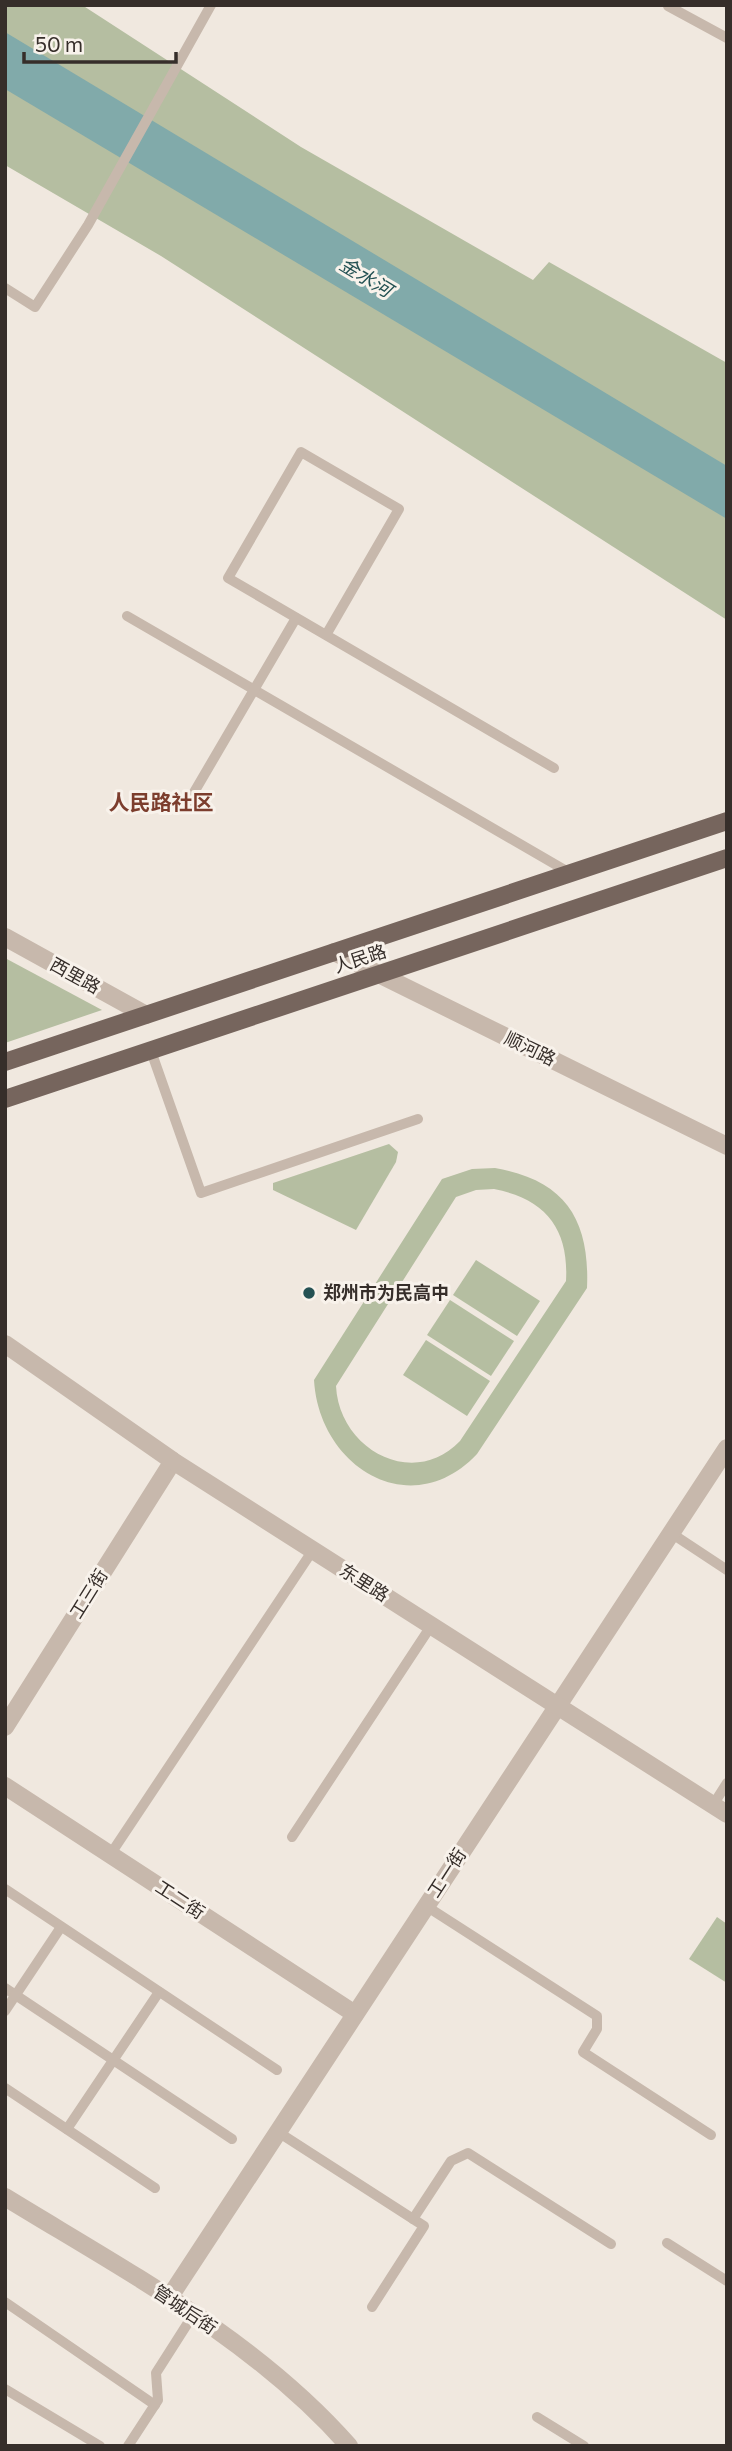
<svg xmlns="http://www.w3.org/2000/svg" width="732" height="2451" font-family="Commissioner,'Noto Sans SC',sans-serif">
<rect width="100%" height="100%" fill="#f0e8df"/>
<g fill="#b5bea1" fill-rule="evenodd">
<path d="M5,5h77l219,142 232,133 16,-18 178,101v257l-566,-364 -156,-91z"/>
<path d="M5,958l97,52 -97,33z"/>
<path d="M389,1144l9,8 -2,10 -40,68 -83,-40v-7z"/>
<path d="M495,1168c70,12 95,51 92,120l-110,166c-66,70 -158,13 -163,-74l128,-201 30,-10zM494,1189c52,10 75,40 72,92l-106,160c-47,49 -121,8 -124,-55l120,-189 20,-7z"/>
<path d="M476,1260l64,41 -23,35 -64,-41z"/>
<path d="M450,1300l64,41 -23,35 -64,-41z"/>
<path d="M426,1340l64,41 -23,35 -64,-41z"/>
<path d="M717,1917l10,7v59l-38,-24z"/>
</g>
<path fill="#81aaaa" d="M5,32l722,434v53l-722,-430z"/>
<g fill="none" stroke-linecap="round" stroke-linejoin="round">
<g stroke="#c7b8ac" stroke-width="10">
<path d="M668,6l59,32"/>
<path d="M5,288l30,19 53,-82 123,-220"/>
<path d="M127,616l443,257"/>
<path d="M326,635l73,-126 -98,-57 -73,126 326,190"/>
<path d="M186,806l110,-188"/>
<path d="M151,1051l50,142 217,-74"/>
<path d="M671,1533l56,37"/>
<path d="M713,1805l14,-22"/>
<path d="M292,1837l139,-211"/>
<path d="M110,1855l203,-305"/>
<path d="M5,1889l272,181"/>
<path d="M426,1906l171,110v13l-14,23 128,83"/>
<path d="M5,1988l227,151"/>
<path d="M5,2011l56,-84"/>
<path d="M5,2088l150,100"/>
<path d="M67,2129l92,-137"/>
<path d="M278,2132l146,94 -52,81"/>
<path d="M413,2219l38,-58 17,-8 143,91"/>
<path d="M667,2243l60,38"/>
<path d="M5,2302l150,103"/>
<path d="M5,2389l95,57"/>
<path d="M537,2417l47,29"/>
<path d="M128,2446l30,-46 -2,-27 37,-58"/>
</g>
<g stroke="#c7b8ac" stroke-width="18">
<path d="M5,937l141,78"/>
<path d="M5,1727l168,-266"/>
<path d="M5,1786l350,228"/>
<path d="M5,2197c119,73 251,143 344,249"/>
<path d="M169,2298l558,-850"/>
</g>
<g stroke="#c7b8ac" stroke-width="18">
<path d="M334,952l393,194"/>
<path d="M5,1344l168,117 554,353"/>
</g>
<g stroke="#76655d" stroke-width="18">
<path d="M5,1062l722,-241"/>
<path d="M5,1099l722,-241"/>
</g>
</g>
<circle fill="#245153" stroke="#f8f2eb" stroke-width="2.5" cx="309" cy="1293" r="7"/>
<g text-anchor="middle" stroke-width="6" stroke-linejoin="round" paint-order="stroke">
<g font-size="18" fill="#362e2a" stroke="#f8f2eb">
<text transform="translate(360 959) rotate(-18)" y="6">人民路</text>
<text transform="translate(75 976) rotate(29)" y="6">西里路</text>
<text transform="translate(530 1049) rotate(26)" y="6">顺河路</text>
<text transform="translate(364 1583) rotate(32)" y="6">东里路</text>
<text transform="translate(89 1594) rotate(-58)" y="6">工三街</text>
<text transform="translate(447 1873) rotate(-57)" y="6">工一街</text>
<text transform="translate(180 1900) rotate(33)" y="6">工二街</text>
<text transform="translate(185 2310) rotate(34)" y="6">管城后街</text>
</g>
<g font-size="18" font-weight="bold" fill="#362e2a" stroke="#f8f2eb" text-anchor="start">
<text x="323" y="1299">郑州市为民高中</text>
</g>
<g font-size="19" font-style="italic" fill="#245153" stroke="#f8f2eb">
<text transform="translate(366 277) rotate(31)" y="7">金水河</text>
</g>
<g font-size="21" font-weight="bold" fill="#7c3d2d" stroke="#f8f2eb">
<text x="161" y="810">人民路社区</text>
</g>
</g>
<rect width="732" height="2451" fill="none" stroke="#362e2a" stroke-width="14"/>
<path d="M24 52v10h152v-10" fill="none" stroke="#362e2a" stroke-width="3.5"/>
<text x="35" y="52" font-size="21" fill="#362e2a" stroke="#f8f2eb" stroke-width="5" paint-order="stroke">50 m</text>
</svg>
